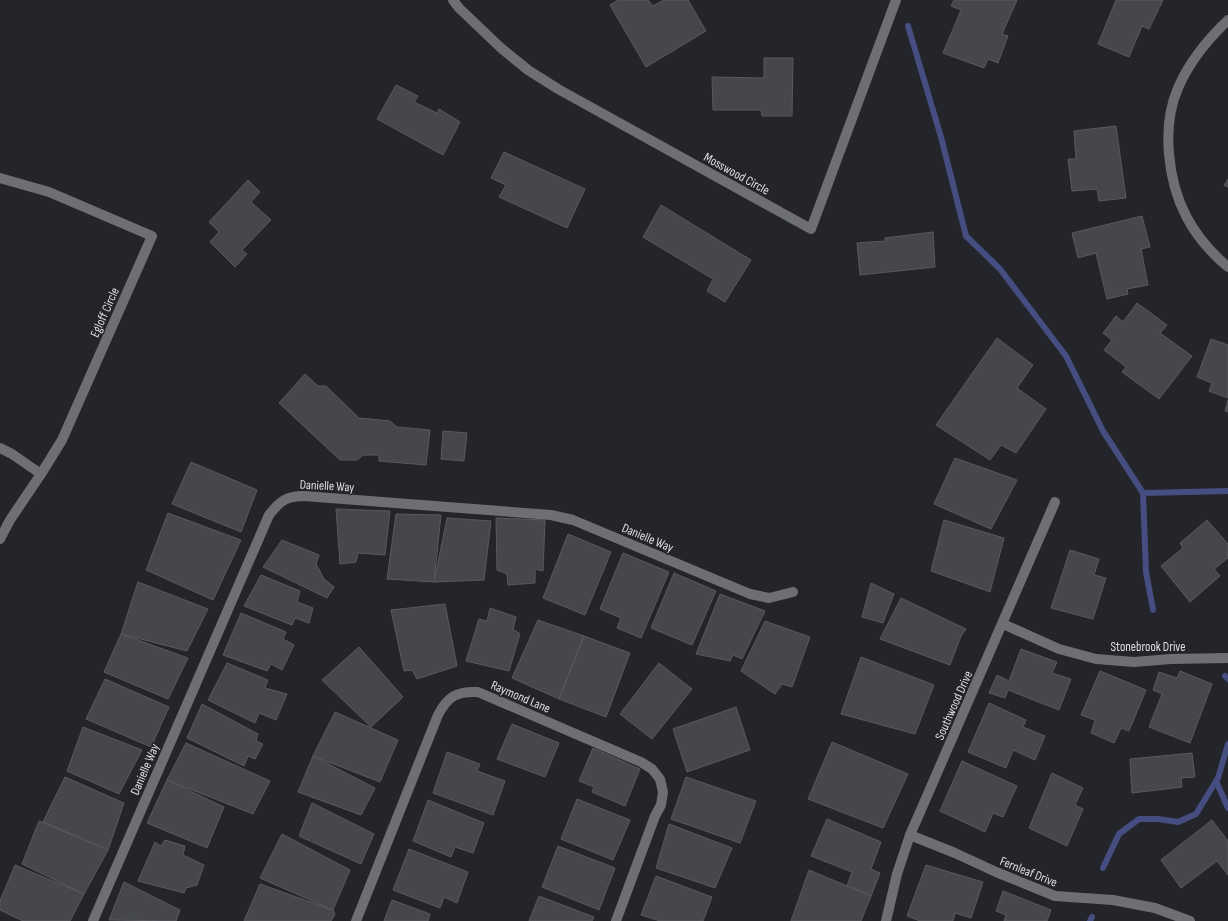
<svg xmlns="http://www.w3.org/2000/svg" width="1228" height="921" font-family="'Sofia Sans Condensed',sans-serif">
<rect width="100%" height="100%" fill="#24252a"/>
<g fill="none" stroke-linecap="round" stroke-linejoin="round">
<g stroke="#454d81" stroke-width="6">
<path d="M908,26l33,111 25,99 34,33 66,87 37,75 40,62 85,-2"/>
<path d="M1143,493l3,79 7,38"/>
<path d="M1225,676l3,3"/>
<path d="M1216,781l12,27"/>
<path d="M1103,868l16,-34 20,-15h19l20,3 18,-8 22,-36 10,-34"/>
<path d="M1090,921l2,-4"/>
</g>
</g>
<g fill="#45474d" stroke="#595a60">
<path d="M618,0h30l5,6 11,-6h24l18,31 -60,36 -36,-62z"/>
<path d="M954,0h63l-15,34 6,2 -10,27 -10,-4 -4,9 -41,-15 18,-43 -10,-4z"/>
<path d="M1116,0h47l-14,29 -7,-3 -13,31 -31,-13z"/>
<path d="M764,58h29l-1,58h-30l-1,-6h-48l-1,-33 52,1z"/>
<path d="M396,85l22,11 -4,6 23,11 2,-4 21,13 -17,33 -66,-36z"/>
<path d="M1116,126l10,72 -27,3 -2,-12 -25,2 -4,-32h8l-2,-28z"/>
<path d="M504,152l81,37 -18,39 -68,-31 7,-12 -15,-7z"/>
<path d="M1228,179v8l-4,-2z"/>
<path d="M248,180l12,12 -9,10 20,18 -29,30 5,4 -12,13 -25,-25 9,-10 -10,-10z"/>
<path d="M661,205l90,55 -26,42 -18,-11 6,-12 -70,-42z"/>
<path d="M1142,216l8,31 -9,2 7,36 -21,4 1,5 -21,5 -11,-46 -18,5 -6,-25z"/>
<path d="M933,232l2,35 -75,8 -3,-32 28,-2v-3z"/>
<path d="M1137,303l30,22 -7,8 32,23 -33,43 -37,-27 4,-5 -22,-17 8,-10 -9,-7 13,-17 7,6z"/>
<path d="M997,338l36,27 -16,23 29,21 -30,44 -15,-8 -11,15 -54,-35z"/>
<path d="M1211,339l17,6v53l-19,-7 3,-8 -15,-6z"/>
<path d="M305,374l13,12h8l33,32 31,3 7,6 33,3 -4,35 -47,-4v-6h-16l-6,5h-17l-61,-57z"/>
<path d="M1228,400v12l-3,-1z"/>
<path d="M443,431l24,2 -3,28 -23,-2z"/>
<path d="M955,458l62,22 -26,49 -57,-25z"/>
<path d="M191,462l66,28 -16,42 -69,-28z"/>
<path d="M336,509l54,2 -5,44 -27,-2 -2,9 -16,2z"/>
<path d="M168,513l73,27 -28,60 -67,-30z"/>
<path d="M396,514l45,1 -7,67 -47,-3z"/>
<path d="M447,518l44,3 -7,59 -50,2z"/>
<path d="M496,518l49,2 -2,51 -8,-2v14l-27,2 -1,-11 -10,-4z"/>
<path d="M944,520l60,18 -14,54 -59,-21z"/>
<path d="M1207,520l21,24v14l-14,11 6,7 -30,26 -29,-36 22,-18 -3,-5z"/>
<path d="M568,534l43,18 -26,63 -42,-17z"/>
<path d="M282,540l37,15 -3,9 8,15 10,8 -7,11 -64,-31z"/>
<path d="M1070,550l29,9 -5,16 12,3 -13,41 -42,-11z"/>
<path d="M623,553l46,19 -28,66 -24,-10 4,-10 -21,-9z"/>
<path d="M674,573l42,18 -24,54 -41,-17z"/>
<path d="M261,575l39,16 -3,11 16,6 -4,15 -14,-5 -3,7 -48,-19z"/>
<path d="M138,582l70,27 -21,42 -66,-17z"/>
<path d="M871,583l23,11 -11,29 -21,-6z"/>
<path d="M720,594l45,17 -23,48 -9,-4 -3,6 -34,-7z"/>
<path d="M901,598l65,31 -5,7 -11,29 -70,-26z"/>
<path d="M445,604l12,62 -40,13 -5,-9 -8,1 -13,-61z"/>
<path d="M490,608l26,9 -3,12 7,5 -11,37 -43,-10 13,-42 8,2z"/>
<path d="M241,613l45,19 -3,7 11,6 -12,25 -11,-6 -4,7 -44,-16z"/>
<path d="M538,620l46,16 -25,63 -47,-21z"/>
<path d="M765,621l45,16 -18,50 -10,-3 -7,10 -34,-23z"/>
<path d="M121,634l67,24 -20,41 -64,-27z"/>
<path d="M584,636l46,17 -24,64 -47,-18z"/>
<path d="M359,647l44,50 -32,30 -49,-47z"/>
<path d="M1021,649l36,13 -5,11 19,6 -12,31 -51,-20 -3,8 -16,-5 8,-18 12,6z"/>
<path d="M861,657l73,28 -19,49 -74,-20z"/>
<path d="M227,663l41,17 -3,8 22,6 -11,26 -17,-7 -4,10 -47,-23z"/>
<path d="M659,663l33,26 -40,50 -32,-25z"/>
<path d="M1100,671l46,19 -17,41 -8,-3 -7,15 -23,-10 4,-13 -14,-5z"/>
<path d="M1180,671l32,13 -22,59 -41,-16 13,-33 -9,-4 6,-18 18,6z"/>
<path d="M105,679l64,28 -18,40 -65,-28z"/>
<path d="M989,703l37,17 -3,7 22,9 -10,24 -22,-10 -7,18 -38,-16z"/>
<path d="M202,704l56,30 -2,7 7,3 -8,15 -7,-3 -4,10 -57,-28z"/>
<path d="M736,707l14,43 -63,22 -14,-43z"/>
<path d="M335,712l63,28 -18,42 -67,-26z"/>
<path d="M512,724l47,19 -14,34 -48,-18z"/>
<path d="M83,727l59,23 -23,44 -52,-23z"/>
<path d="M832,742l76,32 -25,54 -75,-29z"/>
<path d="M186,743l84,38 -17,33 -86,-34z"/>
<path d="M593,748l47,21 -15,37 -33,-14 2,-5 -15,-6z"/>
<path d="M447,752l33,12 -3,7 28,10 -12,34 -60,-22z"/>
<path d="M1192,753l3,24 -14,1 1,9 -50,6 -2,-34z"/>
<path d="M313,756l62,32 -14,27 -63,-23z"/>
<path d="M962,761l55,25 -14,31 -10,-4 -8,19 -45,-21z"/>
<path d="M1052,773l31,15 -8,17 8,4 -16,37 -38,-18z"/>
<path d="M65,777l59,26 -16,47 -65,-28z"/>
<path d="M686,777l70,24 -16,42 -69,-24z"/>
<path d="M167,780l57,27 -17,41 -60,-25z"/>
<path d="M577,799l53,21 -17,40 -52,-21z"/>
<path d="M428,800l56,23 -11,30 -18,-6 -4,10 -38,-16z"/>
<path d="M312,803l62,31 -13,30 -62,-28z"/>
<path d="M827,819l54,23 -10,27 9,4 -9,23 -24,-10 5,-14 -41,-16z"/>
<path d="M1212,820l16,21v34l-11,-14 -36,27 -20,-28z"/>
<path d="M39,821l69,29 -24,44 -62,-30z"/>
<path d="M669,824l63,24 -17,40 -59,-20z"/>
<path d="M282,834l68,36 -17,40 -73,-32z"/>
<path d="M165,840l20,6 -2,9 21,10 -7,20 -11,3 -2,5 -46,-12 17,-39 6,4z"/>
<path d="M558,846l57,22 -16,42 -57,-23z"/>
<path d="M409,849l59,23 -11,31 -13,-6 -4,11 -47,-18z"/>
<path d="M15,865l69,29 -14,27h-47l-23,-11v-9z"/>
<path d="M926,865l57,17 -12,36 -16,-5 -2,8h-33l-13,-5z"/>
<path d="M809,870l62,26 -10,25h-70z"/>
<path d="M656,876l56,21 -9,24h-43l-19,-6z"/>
<path d="M124,882l56,28 -4,11 -67,-1z"/>
<path d="M260,884l73,26 2,4 -4,7h-87z"/>
<path d="M1003,891l48,19 -4,11h-43l2,-6 -10,-4z"/>
<path d="M539,896l55,21 -2,4h-63z"/>
<path d="M392,900l38,14 -2,7h-44z"/>
</g>
<g fill="none" stroke-linecap="round" stroke-linejoin="round">
<g stroke="#6d6f75" stroke-width="10">
<path d="M453,0l6,8 42,40 27,22 30,19 253,140 85,-229"/>
<path d="M1228,20c-21,20 -39,42 -50,68 -9,21 -11,44 -9,66 4,47 23,83 59,113"/>
<path d="M0,178l49,14 103,44 -90,204 -21,34 -31,46 -10,19"/>
<path d="M0,448l12,6 29,20"/>
<path d="M1003,624l56,25 37,10 38,3 37,-3 57,-1"/>
<path d="M910,835l45,18 41,19 59,24 58,4 42,8 35,13"/>
<path d="M93,921l176,-406c11,-14 17,-19 35,-19l247,19 22,5 177,74 19,4 24,-6"/>
<path d="M356,921l82,-206c10,-19 19,-24 40,-23l163,70 11,7 8,10 3,13 -2,13 -6,11 -39,105"/>
<path d="M886,921l11,-47 13,-39 145,-333"/>
</g>
</g>
<g text-anchor="middle" stroke-width="3" stroke-linejoin="round" paint-order="stroke">
<g font-size="13" fill="#dddee2" stroke="#24252a">
<text transform="translate(737 173) rotate(29)" y="5">Mosswood Circle</text>
<text transform="translate(104 312) rotate(-66)" y="5">Egloff Circle</text>
<text transform="translate(327 485) rotate(3)" y="5">Danielle Way</text>
<text transform="translate(648 537) rotate(23)" y="5">Danielle Way</text>
<text x="1148" y="651">Stonebrook Drive</text>
<text transform="translate(521 696) rotate(23)" y="5">Raymond Lane</text>
<text transform="translate(953 705) rotate(-66)" y="5">Southwood Drive</text>
<text transform="translate(144 769) rotate(-67)" y="5">Danielle Way</text>
<text transform="translate(1029 871) rotate(22)" y="5">Fernleaf Drive</text>
</g>
</g>
</svg>
